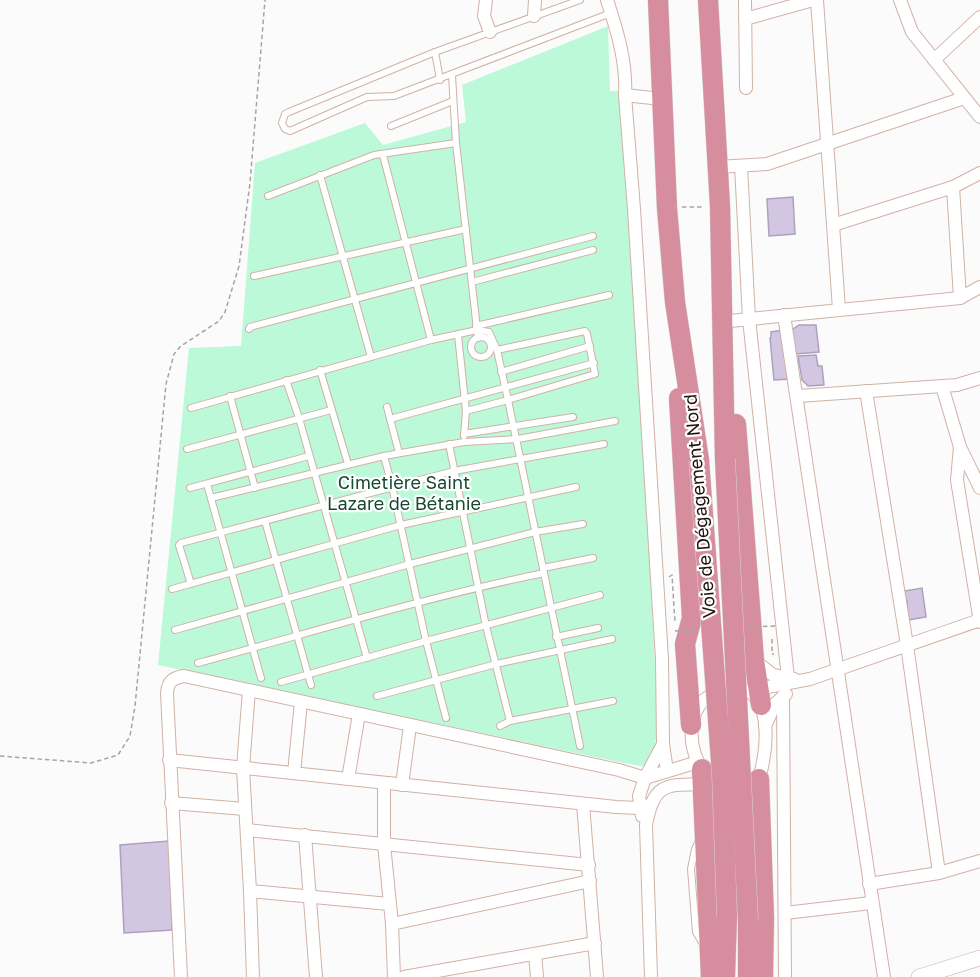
<svg xmlns="http://www.w3.org/2000/svg" width="980" height="977" font-family="'Golos Text',sans-serif">
<rect width="100%" height="100%" fill="#fbfbfb"/>
<path fill="#bcf9d9" d="M608,26l2,65h8l14,117 26,519 -5,28 -6,10 -7,1 -21,-4 -461,-97 31,-317 52,-2 14,-183 110,-40 18,22 83,-23 -4,-37z"/>
<g fill="#d2c6e2" stroke="#ada1bd" stroke-width="1.5">
<path d="M793,197l2,37 -26,2 -2,-37z"/>
<path d="M799,325h17l3,27 -24,2 -5,-23z"/>
<path d="M783,330l8,49 -17,1 -4,-42 1,-1v-5z"/>
<path d="M816,355l2,11h4l2,19 -16,1 -6,-6 -4,-24z"/>
<path d="M922,588l4,29 -18,3 -1,-20h-2l-1,-9z"/>
<path d="M169,841l3,89 -48,3 -4,-88z"/>
</g>
<g fill="none" stroke-linecap="round" stroke-linejoin="round">
<g stroke="#d1b1a6" stroke-width="8">
<g id="service">
<path d="M580,0l-145,52 -146,60 -4,2 -3,9 3,6 5,2 77,-34 27,-1 217,-83"/>
<path d="M435,52l5,28"/>
<path d="M452,75l4,68 22,195"/>
<path d="M391,126l62,-25"/>
<path d="M383,155l48,185"/>
<path d="M320,175l51,182"/>
<path d="M268,196l106,-41 82,-12"/>
<path d="M254,276l212,-47"/>
<path d="M472,282l121,-32"/>
<path d="M476,326l133,-31"/>
<path d="M249,329l1,-2 343,-91"/>
<path d="M585,331l2,3 8,40 -87,26 -11,-50z"/>
<path d="M458,335l8,76 -2,25"/>
<circle cx="481" cy="347" r="10"/>
<path d="M320,370l28,94"/>
<path d="M501,372l89,-26"/>
<path d="M286,380l13,38 68,240"/>
<path d="M230,396l25,92"/>
<path d="M387,407l12,46"/>
<path d="M191,408l240,-68 46,-10 12,2 8,18"/>
<path d="M466,411l42,-11 72,346"/>
<path d="M390,419l204,-56"/>
<path d="M464,434l109,-17"/>
<path d="M449,444l37,182 24,95"/>
<path d="M187,449l144,-39"/>
<path d="M384,456l8,30 34,155 20,77"/>
<path d="M207,484l54,194"/>
<path d="M190,488l119,-32"/>
<path d="M211,498l173,-42 80,-14 54,-3 97,-18"/>
<path d="M265,521l46,164"/>
<path d="M543,568l50,-10"/>
<path d="M191,584l-12,-39 2,-2 273,-72 150,-27"/>
<path d="M172,589l229,-64 175,-38"/>
<path d="M175,630l235,-66 125,-32 48,-8"/>
<path d="M556,637l42,-9"/>
<path d="M198,663c115,-31 229,-66 346,-90"/>
<path d="M281,682l145,-41 174,-46"/>
<path d="M377,696l119,-32 116,-25"/>
<path d="M500,726l10,-5 103,-20"/>
<path d="M699,841l-4,8 -4,20 5,63 7,12"/>
</g>
</g>
<g stroke="#d1b1a6" stroke-width="14">
<g id="minor">
<path d="M486,0l-2,16 6,16"/>
<path d="M607,0c10,30 20,63 18,95"/>
<path d="M745,0l1,88"/>
<path d="M817,0l22,309"/>
<path d="M900,0l12,32 68,85"/>
<path d="M534,16l1,-16"/>
<path d="M745,19l68,-19"/>
<path d="M934,60l46,-43"/>
<path d="M661,99l-36,-4 9,114 28,450 1,85 4,27"/>
<path d="M741,166l8,153 39,359"/>
<path d="M717,167l50,-3 197,-66"/>
<path d="M953,187l7,111"/>
<path d="M833,225l120,-38 27,-14"/>
<path d="M784,315l100,662"/>
<path d="M730,321l230,-23 20,-11"/>
<path d="M942,386l18,61 20,41"/>
<path d="M866,391l41,254 32,228"/>
<path d="M798,396l159,-11 23,-7"/>
<path d="M960,447l-3,33 23,142"/>
<path d="M754,660l19,15 21,4"/>
<path d="M249,690l-6,78 7,123 3,86"/>
<path d="M752,690l58,-11 170,-59"/>
<path d="M749,691c24,18 17,63 10,88l-12,5h-32c-6,-7 -13,-14 -17,-22 -10,-21 -10,-56 14,-67 10,-4 27,-4 37,-4z"/>
<path d="M783,696l2,281"/>
<path d="M765,726l10,-22 11,-10"/>
<path d="M169,760l447,47 23,1 11,-3"/>
<path d="M294,773l7,-71"/>
<path d="M348,779l11,-65"/>
<path d="M384,783v61l8,80 2,53"/>
<path d="M402,785l8,-59"/>
<path d="M171,803l74,6"/>
<path d="M583,804l14,173"/>
<path d="M642,816l-3,-20 6,-18 53,-16"/>
<path d="M247,830l342,35"/>
<path d="M305,835l11,142"/>
<path d="M869,884l70,-11 41,-12"/>
<path d="M250,891l139,13"/>
<path d="M785,913l86,-10"/>
<path d="M392,924l198,-43"/>
<path d="M535,954l2,23"/>
<path d="M181,977l-14,-284c1,-12 6,-15 17,-17l435,94 26,8 18,-34"/>
<path d="M404,977l191,-34"/>
<path d="M651,977l-5,-152c8,-44 21,-40 61,-41"/>
</g>
</g>
<g stroke="#d1b1a6" stroke-width="16">
<path id="tertiary" d="M919,977l61,-19"/>
</g>
<g stroke="#d7d5d4" stroke-width="21">
<g id="trunk">
<path d="M658,0l9,208 8,94 24,158"/>
<path d="M708,0l12,206 5,253"/>
<path d="M679,398l13,220 -7,26 6,81"/>
<path d="M736,424l18,236 7,45"/>
<path d="M702,769l9,208"/>
<path d="M759,779l5,139 -1,59"/>
<path d="M725,977l2,-61"/>
<path d="M748,977v-57"/>
</g>
</g>
<g stroke="#a9a4a3" stroke-width="1.5" stroke-dasharray="4.5 3" stroke-linecap="butt">
<path d="M682,207h22"/>
<path d="M669,577l3,-2 3,48"/>
<path d="M772,639v15h2"/>
<path d="M0,756l91,7 27,-8 12,-19 5,-30 31,-322 8,-30 7,-8 38,-25 6,-9 14,-46 11,-83 15,-183"/>
</g>
<use href="#service" stroke="#fff" stroke-width="6"/>
<use href="#minor" stroke="#fff" stroke-width="12"/>
<use href="#tertiary" stroke="#fff" stroke-width="15"/>
<use href="#trunk" stroke="#d68e9e" stroke-width="20"/>
<g stroke="#d7d5d4" stroke-width="21" stroke-linecap="butt">
<g id="trunk-bridge">
<path d="M725,459l23,461"/>
<path d="M699,460l23,314 5,142"/>
</g>
</g>
<g stroke="#a9a4a3" stroke-width="1.5" stroke-dasharray="4.5 3" stroke-linecap="butt">
<path d="M748,627l28,-1"/>
<path d="M675,631l20,-1"/>
</g>
<use href="#trunk-bridge" stroke="#d68e9e" stroke-width="20"/>
</g>
<g text-anchor="middle" stroke-width="4.5" stroke-linejoin="round" paint-order="stroke">
<g font-size="18" fill="#174832" stroke="#fff">
<text x="404" y="489">Cimetière Saint<tspan x="404" dy="21">Lazare de Bétanie</tspan></text>
</g>
<g font-size="18" fill="#211511" stroke="#fff">
<text transform="translate(700 506) rotate(-95)" y="6">Voie de Dégagement Nord</text>
</g>
</g>
</svg>
